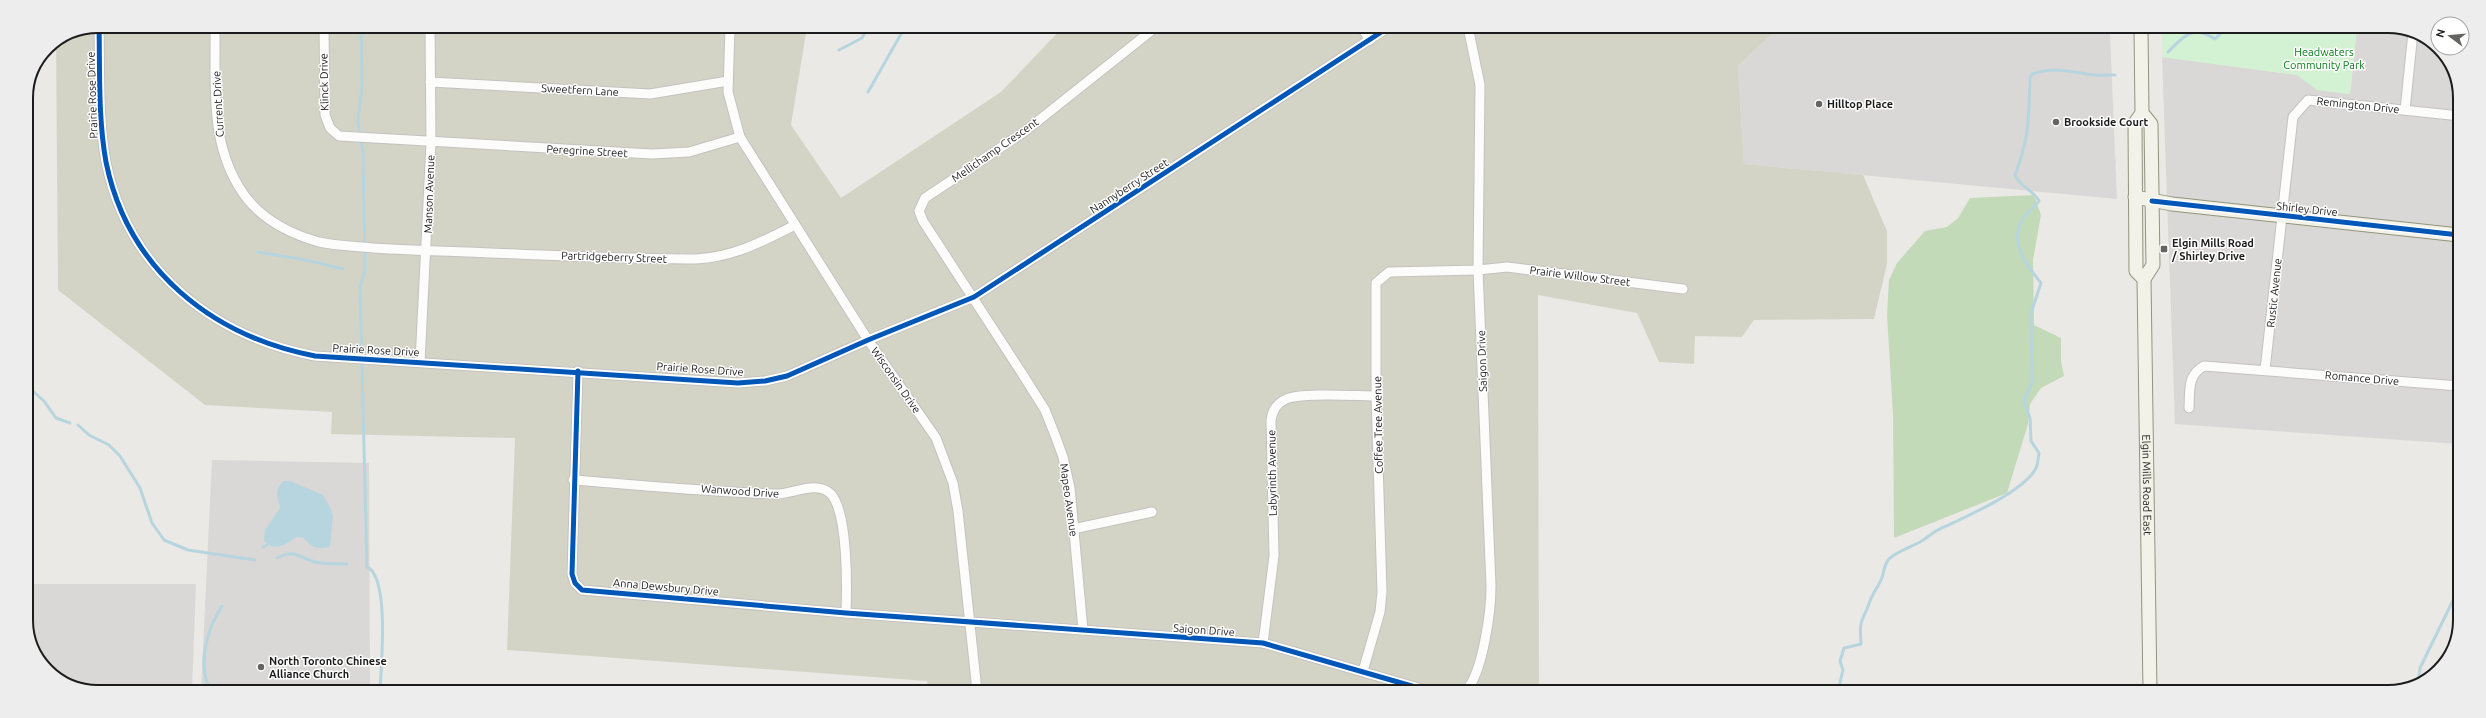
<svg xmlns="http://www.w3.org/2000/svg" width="2486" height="718" font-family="Ubuntu,sans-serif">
<rect width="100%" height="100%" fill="#ebe9e5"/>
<g fill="#dad8d6">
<path d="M2357,28h49l36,23 18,42 -2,351 -283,-20 -13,-367 135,18 21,15 32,4z"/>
<path d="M1772,34h338l7,165 -373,-35 -6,-98z"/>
</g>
<g fill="#d9d8d6">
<path d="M2107,96l9,67 -9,2 2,13 -19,3 -11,-81z"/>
<path d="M212,460l157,3 1,227h-169z"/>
<path d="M32,584h164l-4,106h-112l-36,-23 -14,-33z"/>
</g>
<path fill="#d4d4c6" d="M98,26l709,1 -16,98 50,73 160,-106 62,-65 1046,1 1,6h-338l-34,32 6,98 119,11 24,56v33l-13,55 -120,1 -12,17 -47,-1 -1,28 -35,-2 -22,-49 -99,-18 1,396 -611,-1 -1,-9 -420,-31 8,-212 -184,-4 1,-22 -127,-7 -147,-115 -2,-249 15,-10z"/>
<path fill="#c3dab9" d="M2034,195l7,20 -8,45 1,65 27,13v23l3,15 -23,12 -11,16 -2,20 -21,69 -113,45 -1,-123 -6,-100 2,-35 8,-17 28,-32 22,-4 11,-9 12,-20z"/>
<path fill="#d2f2d3" d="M2162,28h195l-7,66 -33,-4 -20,-15 -135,-18z"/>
<path fill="#b7d5df" d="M284,481h6l33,14 8,14 2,7 -3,31c-13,2 -17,2 -26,-9l-7,-1c-11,7 -22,16 -33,4l1,-11 15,-22c-3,-12 -6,-18 4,-27z"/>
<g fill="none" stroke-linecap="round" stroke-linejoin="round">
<g stroke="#b7d5df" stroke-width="3">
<path d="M361,26l1,59 -4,37 5,31 2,117 -5,17 7,280c23,10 14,101 13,123"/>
<path d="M2242,28h24"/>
<path d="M839,50l23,-12 6,-11"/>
<path d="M2168,52c16,-16 25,-28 47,-13l11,-11"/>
<path d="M868,92l37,-65"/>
<path d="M258,252l48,8 37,9"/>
<path d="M26,385l18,16 12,17 14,5"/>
<path d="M78,425l11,10 20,10 11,11 20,32 12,35 12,17 24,10 67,10"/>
<path d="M263,547l4,-2"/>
<path d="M277,558c18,-9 20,-2 35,3 10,4 24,2 35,3"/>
<path d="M2418,682l2,-14 38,-78"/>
<path d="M210,690c-13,-27 -3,-61 12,-84"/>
<path d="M1838,691l5,-21 -3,-9 4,-13 17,-4c-2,-27 1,-20 9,-43 3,-8 8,-14 11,-21 4,-8 2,-16 9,-22 8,-7 21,-11 30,-16 7,-4 13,-10 20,-13 23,-11 84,-37 96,-61 2,-4 2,-10 3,-15l-8,-12 -1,-23 -6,-17 8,-19 -1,-69 10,-30c-14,-17 -32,-40 -19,-63 5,-7 12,-13 17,-19 -6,-11 -19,-14 -24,-26 14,-36 14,-58 15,-97l2,-4c21,-7 34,-3 55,0 9,2 19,1 28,1"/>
</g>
<g stroke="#c3c2c1" stroke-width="11">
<g id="street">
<path d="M99,26c1,45 -1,92 7,136 22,108 106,174 209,194l423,27 27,-2 22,-5 81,-36 106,-43 415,-270"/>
<path d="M215,26c1,54 -6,112 24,161 17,29 48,46 80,55 18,4 36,4 55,6 31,2 62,3 93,4 76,3 153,7 229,7 37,-2 66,-17 99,-34"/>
<path d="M324,26l1,89 5,13 9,8 313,18 37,-2 51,-15"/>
<path d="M730,27l-2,65 12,45 128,203 68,98 17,45 5,28 19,180"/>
<path d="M1361,27l9,13"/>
<path d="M430,82l220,12 78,-13"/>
<path d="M2405,110l8,-78"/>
<path d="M420,362l11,-219 -1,-117"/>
<path d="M2265,370l28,-253 15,-17 152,16"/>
<path d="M578,371l-6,203 3,9 7,7 264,23 417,30 166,48"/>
<path d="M2189,408c1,-17 -2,-33 15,-42l255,20"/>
<path d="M573,480c67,5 135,12 203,14 17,0 41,-14 55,0 17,19 16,93 15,119"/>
<path d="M1073,529l79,-17"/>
<path d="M1083,630l-13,-142 -7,-31 -8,-22 -10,-25 -22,-35 -100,-154 -4,-10 6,-13 99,-66 132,-105"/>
<path d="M1263,643l11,-87 -3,-135c1,-10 6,-18 15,-22 16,-7 71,-3 90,-3"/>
<path d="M1363,671l17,-59 2,-20 -6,-196v-113l13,-11 89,-2 29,-3 176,22"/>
<path d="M1466,691c17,-19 25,-80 25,-105l-13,-316 2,-185 -12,-58"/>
</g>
</g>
<g stroke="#92947d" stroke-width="15">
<g id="secondary">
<path d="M2141,28l1,85 -7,10 1,148 8,8"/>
<path id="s1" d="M2142,113l9,11 2,141 -9,14 6,413"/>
<path d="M2135,197l37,7 287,31"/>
</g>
</g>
<use href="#street" stroke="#fcfcfb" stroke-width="9"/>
<use href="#secondary" stroke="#f2f2e9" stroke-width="13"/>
<g stroke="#fff" stroke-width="8">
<g id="cycleway">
<path d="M99,26c1,45 -1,92 7,136 22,108 106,174 209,194l423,27 27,-2 22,-5 81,-36 106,-43 415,-270"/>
<path d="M2152,201l307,34"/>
<path d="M578,371l-6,203 3,9 7,7 264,23 417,30 166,48"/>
</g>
</g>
<use href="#cycleway" stroke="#0057b8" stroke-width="5"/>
</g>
<g fill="#646462" stroke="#fff" stroke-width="1.5">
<circle cx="1819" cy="104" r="4"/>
<circle cx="2056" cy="122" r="4"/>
<rect x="2160" y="245" width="8" height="8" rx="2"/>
<circle cx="261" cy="667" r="4"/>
</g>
<g text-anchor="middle" stroke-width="3" stroke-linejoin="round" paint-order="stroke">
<g font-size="11" fill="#097c18" stroke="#fff">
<text x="2324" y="56">Headwaters<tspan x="2324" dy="13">Community Park</tspan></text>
</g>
<g font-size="11" fill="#1c1c1c" stroke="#fff">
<text transform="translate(324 82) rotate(-91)" y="4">Klinck Drive</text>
<text transform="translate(580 90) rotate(3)" y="4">Sweetfern Lane</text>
<text transform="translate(92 95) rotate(-92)" y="4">Prairie Rose Drive</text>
<text transform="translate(218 104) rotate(-93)" y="4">Current Drive</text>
<text transform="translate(2358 105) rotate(6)" y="4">Remington Drive</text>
<text transform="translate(995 150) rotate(-35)" y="4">Mellichamp Crescent</text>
<text transform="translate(587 151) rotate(3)" y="4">Peregrine Street</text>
<text transform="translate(1129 186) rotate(-33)" y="4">Nannyberry Street</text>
<text transform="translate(429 194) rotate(-88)" y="4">Manson Avenue</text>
<text transform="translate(2307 209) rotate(6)" y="4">Shirley Drive</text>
<text transform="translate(614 257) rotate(2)" y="4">Partridgeberry Street</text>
<text transform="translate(1580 276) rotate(7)" y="4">Prairie Willow Street</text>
<text transform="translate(2274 293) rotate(-84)" y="4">Rustic Avenue</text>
<text transform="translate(376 350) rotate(3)" y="4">Prairie Rose Drive</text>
<text transform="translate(1482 361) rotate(-92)" y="4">Saigon Drive</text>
<text transform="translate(700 369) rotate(4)" y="4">Prairie Rose Drive</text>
<text transform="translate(2362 378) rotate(5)" y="4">Romance Drive</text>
<text transform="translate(896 380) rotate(55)" y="4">Wisconsin Drive</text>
<text transform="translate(1378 425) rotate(-91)" y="4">Coffee Tree Avenue</text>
<text transform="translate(1272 473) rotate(-91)" y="4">Labyrinth Avenue</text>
<text dy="4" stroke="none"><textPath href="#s1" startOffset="378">Elgin Mills Road East</textPath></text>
<text transform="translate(740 491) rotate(4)" y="4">Wanwood Drive</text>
<text transform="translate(1069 500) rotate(82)" y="4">Mapeo Avenue</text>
<text transform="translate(666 587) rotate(5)" y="4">Anna Dewsbury Drive</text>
<text transform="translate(1204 630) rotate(4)" y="4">Saigon Drive</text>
</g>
<g font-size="11" font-weight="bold" fill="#1c1c1c" stroke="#fff" text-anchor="start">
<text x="1827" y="108">Hilltop Place</text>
<text x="2064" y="126">Brookside Court</text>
<text x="2172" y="247">Elgin Mills Road<tspan x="2172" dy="13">/ Shirley Drive</tspan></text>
<text x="269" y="665">North Toronto Chinese<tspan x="269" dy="13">Alliance Church</tspan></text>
</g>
</g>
<path d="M0 0H2486V718H0ZM98 33H2388A65 65 0 0 1 2453 98V620A65 65 0 0 1 2388 685H98A65 65 0 0 1 33 620V98A65 65 0 0 1 98 33Z" fill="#ededed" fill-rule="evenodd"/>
<path fill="none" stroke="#1c1c1c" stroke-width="2" d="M98 33H2388A65 65 0 0 1 2453 98V620A65 65 0 0 1 2388 685H98A65 65 0 0 1 33 620V98A65 65 0 0 1 98 33Z"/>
<g transform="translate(2450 36) rotate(286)"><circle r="19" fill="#ffffff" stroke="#a4a4a4"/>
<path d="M0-3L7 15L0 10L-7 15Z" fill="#646462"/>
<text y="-6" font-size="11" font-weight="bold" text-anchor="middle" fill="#1c1c1c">N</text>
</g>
</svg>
